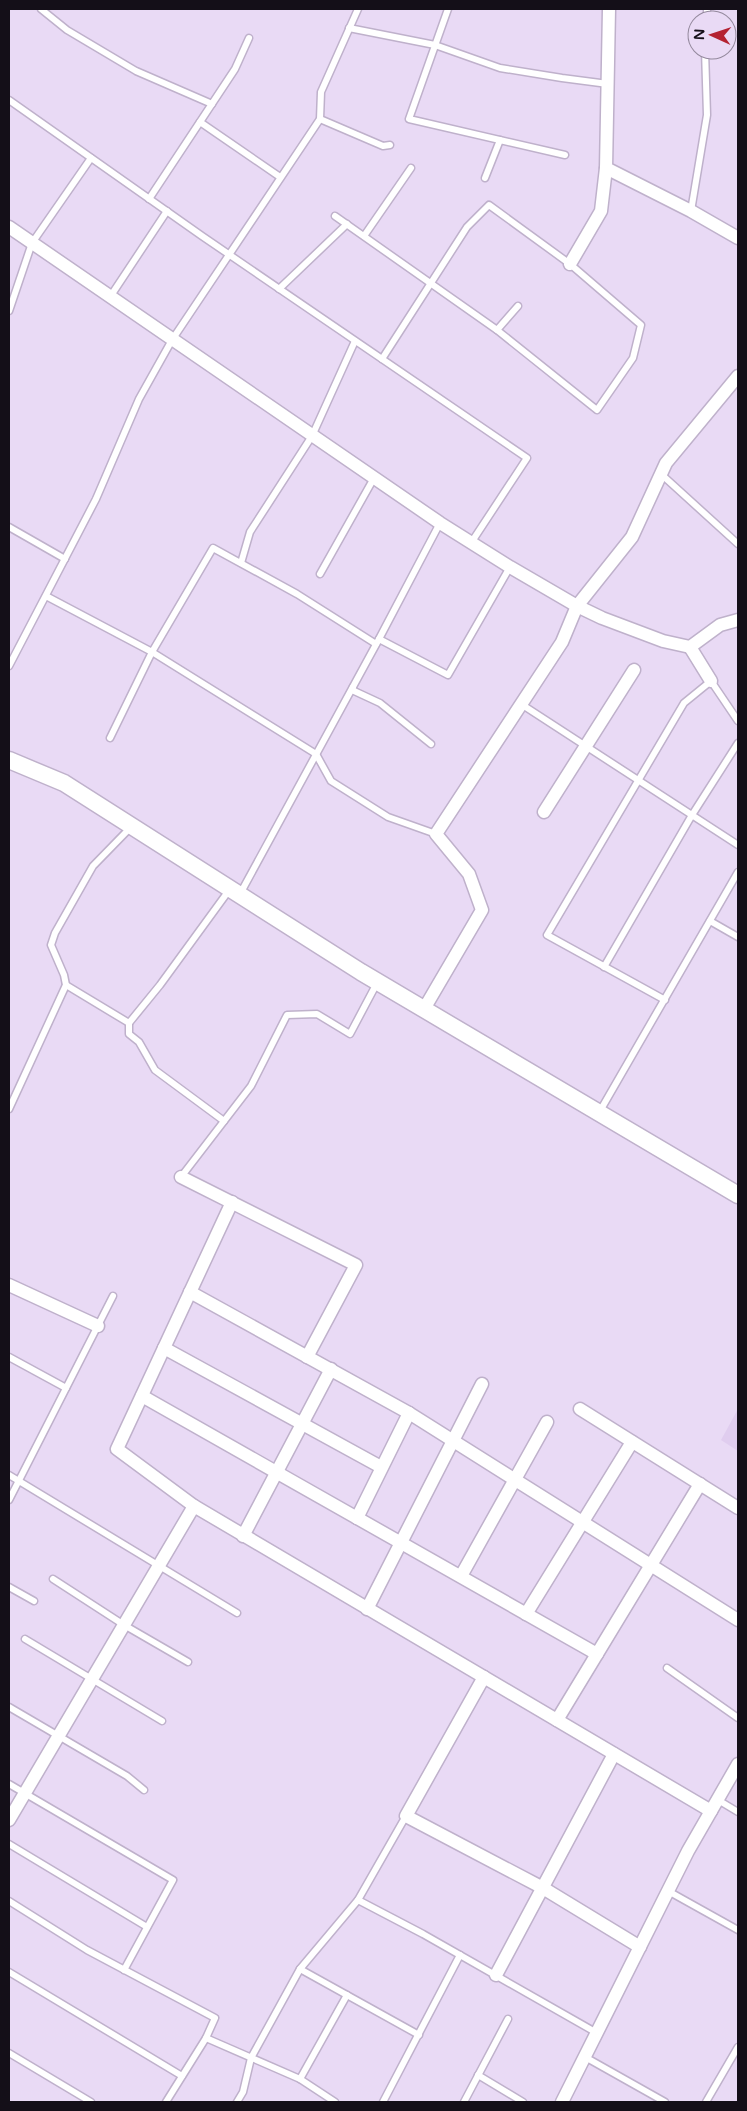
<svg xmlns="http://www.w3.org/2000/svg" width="747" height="2111" font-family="'Varela Round',sans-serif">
<rect width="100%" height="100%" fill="#e9daf5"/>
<path fill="#e0cdef" d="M738,1409v42l-17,-11z"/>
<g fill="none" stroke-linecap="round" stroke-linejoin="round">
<g stroke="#bfb1cb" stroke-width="9">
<g id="service">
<path d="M41,9l26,21 69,41 76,33"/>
<path d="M448,9l-39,110 156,36"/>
<path d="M707,20v-11"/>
<path d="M349,28l86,17 65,23 62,10 46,6"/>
<path d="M9,100l193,136 325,222 -56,85"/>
<path d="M320,119l63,27 7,-1"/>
<path d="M200,122l80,55"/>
<path d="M485,178l15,-38"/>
<path d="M149,199l86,-130 14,-31"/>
<path d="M691,211l16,-96 -2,-65"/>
<path d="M335,216l162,114 21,-24"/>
<path d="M364,236l47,-68"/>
<path d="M279,289l68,-65"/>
<path d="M110,297l57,-86"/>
<path d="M9,311l23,-68 59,-85"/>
<path d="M382,359l85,-132 22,-22 81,59 71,61 -8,33 -36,52 -100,-80"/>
<path d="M661,474l77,70"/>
<path d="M9,527l56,32"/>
<path d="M241,563l9,-31 62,-96 43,-95"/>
<path d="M320,574l54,-96"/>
<path d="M46,596l106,56 164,102 15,27 57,36 48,17"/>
<path d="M379,639l69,36 62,-108"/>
<path d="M9,666l87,-167 43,-100 33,-59 148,-221 1,-27 37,-83"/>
<path d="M353,687l-1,3 28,13 51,41"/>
<path d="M521,704l217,141"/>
<path d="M110,738l42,-86 61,-104 84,46 79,50"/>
<path d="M240,894l139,-255 61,-116"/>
<path d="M710,921l28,16"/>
<path d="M604,967l88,-152 46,-72"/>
<path d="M66,985l63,38 31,-38 70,-96"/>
<path d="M665,1000l-118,-65 137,-232 27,-22 27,40"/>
<path d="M129,1023v11l10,8 16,28 69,51"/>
<path d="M9,1109l57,-124 -2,-10 -13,-30 4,-12 38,-67 38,-39"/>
<path d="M600,1111l138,-239"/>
<path d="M181,1177l70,-91 36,-71 30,-1 33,20 27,-51"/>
<path d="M9,1357l57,31"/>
<path d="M9,1475l228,138"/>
<path d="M9,1500l104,-204"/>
<path d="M53,1579l71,46 64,37"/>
<path d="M9,1587l25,14"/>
<path d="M25,1639l137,82"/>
<path d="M667,1668l71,50"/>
<path d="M9,1707l118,69 17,14"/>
<path d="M9,1784l164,96 -49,90"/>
<path d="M718,1800l20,12"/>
<path d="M9,1844l138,83"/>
<path d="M668,1891l70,39"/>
<path d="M358,1900l65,34 174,99"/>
<path d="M9,1901l78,49 128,68 -9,20 94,41 35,23"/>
<path d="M300,1969l119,66"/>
<path d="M9,1972l173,104"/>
<path d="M9,2053l82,49"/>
<path d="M585,2057l80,45"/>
<path d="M478,2075l45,27"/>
<path d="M300,2079l47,-84"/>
<path d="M166,2102l40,-64"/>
<path d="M237,2102l6,-10 8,-34 49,-89 58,-69 48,-84"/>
<path d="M383,2102l77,-147"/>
<path d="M464,2102l44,-83"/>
<path d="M706,2102l32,-55"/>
</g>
</g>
<g stroke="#bfb1cb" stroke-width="15">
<g id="minor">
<path d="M609,9l-3,159 85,43 47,27"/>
<path d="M9,227l431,296 70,44 67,39 25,12 61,23 27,6 30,-22 18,-5"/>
<path d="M570,264l31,-53 5,-43"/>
<path d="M690,647l21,34"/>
<path d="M544,812l90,-142"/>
<path d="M424,1009l58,-99 -13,-36 -33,-40 126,-192 15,-36 55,-69 34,-74 72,-87"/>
<path d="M181,1177l175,88 -49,92"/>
<path d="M232,1202l-115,247 77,57 517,305"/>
<path d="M9,1285l89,41"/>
<path d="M190,1292l219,121 329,207"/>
<path d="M164,1348l217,119"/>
<path d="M142,1396l455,258"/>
<path d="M580,1409l158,99"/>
<path d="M357,1518l52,-105"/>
<path d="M243,1536l88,-167"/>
<path d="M461,1576l86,-154"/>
<path d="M367,1609l115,-225"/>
<path d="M526,1614l106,-172"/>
<path d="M484,1677l-78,139 137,72 97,59"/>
<path d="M557,1720l143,-236"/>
<path d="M9,1820l185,-314"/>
<path d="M496,1975l118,-221"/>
<path d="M562,2102l126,-251 50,-87"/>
</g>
</g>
<g stroke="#bfb1cb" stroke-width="19">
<path id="tertiary" d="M9,760l55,23 297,189 377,223"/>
</g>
<use href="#service" stroke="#fff" stroke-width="6"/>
<use href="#minor" stroke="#fff" stroke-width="12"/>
<use href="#tertiary" stroke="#fff" stroke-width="16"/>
</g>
<rect width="747" height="2111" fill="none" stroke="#140f18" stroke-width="20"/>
<g transform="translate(712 35) rotate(273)"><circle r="24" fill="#e9daf5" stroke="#94899d"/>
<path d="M0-4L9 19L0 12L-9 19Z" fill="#b42232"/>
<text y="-8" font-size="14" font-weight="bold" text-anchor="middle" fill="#140f18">N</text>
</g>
</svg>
